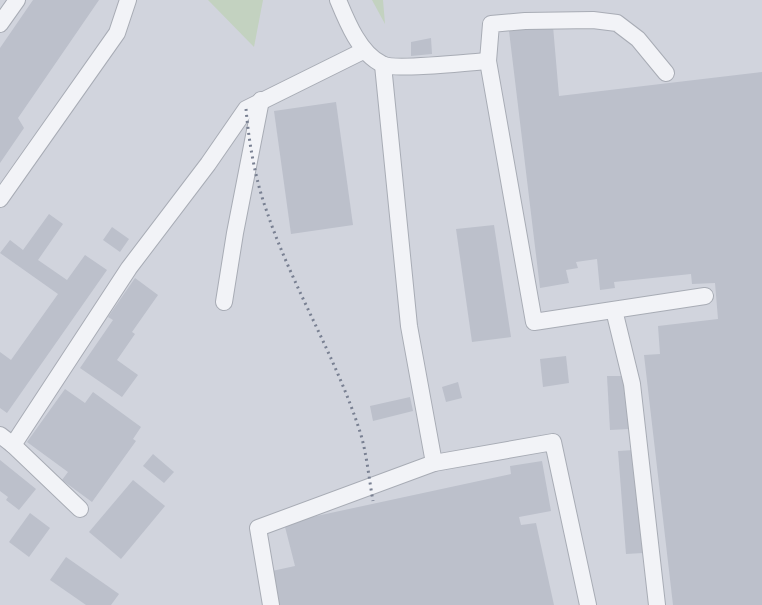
<svg xmlns="http://www.w3.org/2000/svg" width="762" height="605" font-family="Overpass,sans-serif">
<rect width="100%" height="100%" fill="#dfe2e8"/>
<rect fill="#d1d4dd" x="0" y="0" width="762" height="605"/>
<g fill="#c3d2c0">
<path d="M208,0h55l-9,47z"/>
<path d="M372,0h11l2,24z"/>
</g>
<g fill="#bcc0cb">
<path d="M33,0h66l-81,118 6,10 -24,35v-115z"/>
<path d="M553,26l6,70 203,-24v533h-89l-29,-250 16,-1 -2,-28 60,-7 -3,-36 -23,1 -1,-10 -77,8 1,6 -15,2 -3,-31 -21,3 2,6 -12,2 3,13 -29,5 -31,-257z"/>
<path d="M431,38l1,16 -21,2v-14z"/>
<path d="M336,102l17,123 -62,9 -17,-123z"/>
<path d="M49,214l14,10 -25,36 29,20 18,-25 22,15 -100,143 -7,-5v-56l11,8 47,-66 -58,-41 10,-13 13,10z"/>
<path d="M494,225l17,112 -39,5 -16,-113z"/>
<path d="M112,227l17,12 -9,13 -17,-12z"/>
<path d="M135,278l23,17 -26,37 3,2 -18,26 21,15 -16,22 -42,-29 33,-48 -5,-3z"/>
<path d="M566,356l3,27 -26,4 -3,-28z"/>
<path d="M607,376h16l6,53 -19,1z"/>
<path d="M458,382l4,16 -16,4 -4,-15z"/>
<path d="M65,389l20,14 8,-11 48,35 -8,12 3,2 -44,61 -30,-22 6,-8 -41,-30z"/>
<path d="M410,397l3,14 -40,10 -3,-15z"/>
<path d="M634,450l9,103 -17,1 -8,-103z"/>
<path d="M153,454l21,18 -10,11 -21,-17z"/>
<path d="M0,460l36,29 -17,21 -13,-10 2,-3 -8,-6z"/>
<path d="M542,461l9,50 -32,6 2,8 15,-2 18,82h-275l-7,-34 23,-5 -11,-43 227,-49 -1,-8z"/>
<path d="M133,480l32,26 -44,53 -32,-27z"/>
<path d="M30,513l20,15 -21,29 -20,-15z"/>
<path d="M66,557l53,37 -8,11h-25l-36,-25z"/>
</g>
<g fill="none" stroke-linecap="round" stroke-linejoin="round">
<g stroke="#a8acb5" stroke-width="18">
<g id="minor">
<path d="M338,0c9,22 22,54 44,64 12,7 88,-2 106,-3"/>
<path d="M0,24l17,-24"/>
<path d="M666,73l-28,-34 -21,-16 -24,-3 -68,1 -34,3 -3,37 46,261 171,-26"/>
<path d="M0,199l117,-166 11,-33"/>
<path d="M224,302l11,-69 26,-133"/>
<path d="M614,310l18,74 25,221"/>
<path d="M0,435l13,10 67,64"/>
<path d="M13,445l116,-177 79,-104 38,-55 117,-58"/>
<path d="M434,463l119,-21 35,163"/>
<path d="M271,605l-13,-77 176,-65 -25,-137 -26,-261"/>
</g>
</g>
<use href="#minor" stroke="#f2f3f7" stroke-width="16"/>
<path stroke="#798092" stroke-width="3" stroke-dasharray="2 4" stroke-linecap="butt" d="M246,109c3,34 9,70 21,103 26,77 70,146 94,223 6,21 8,44 12,66"/>
</g>
</svg>
